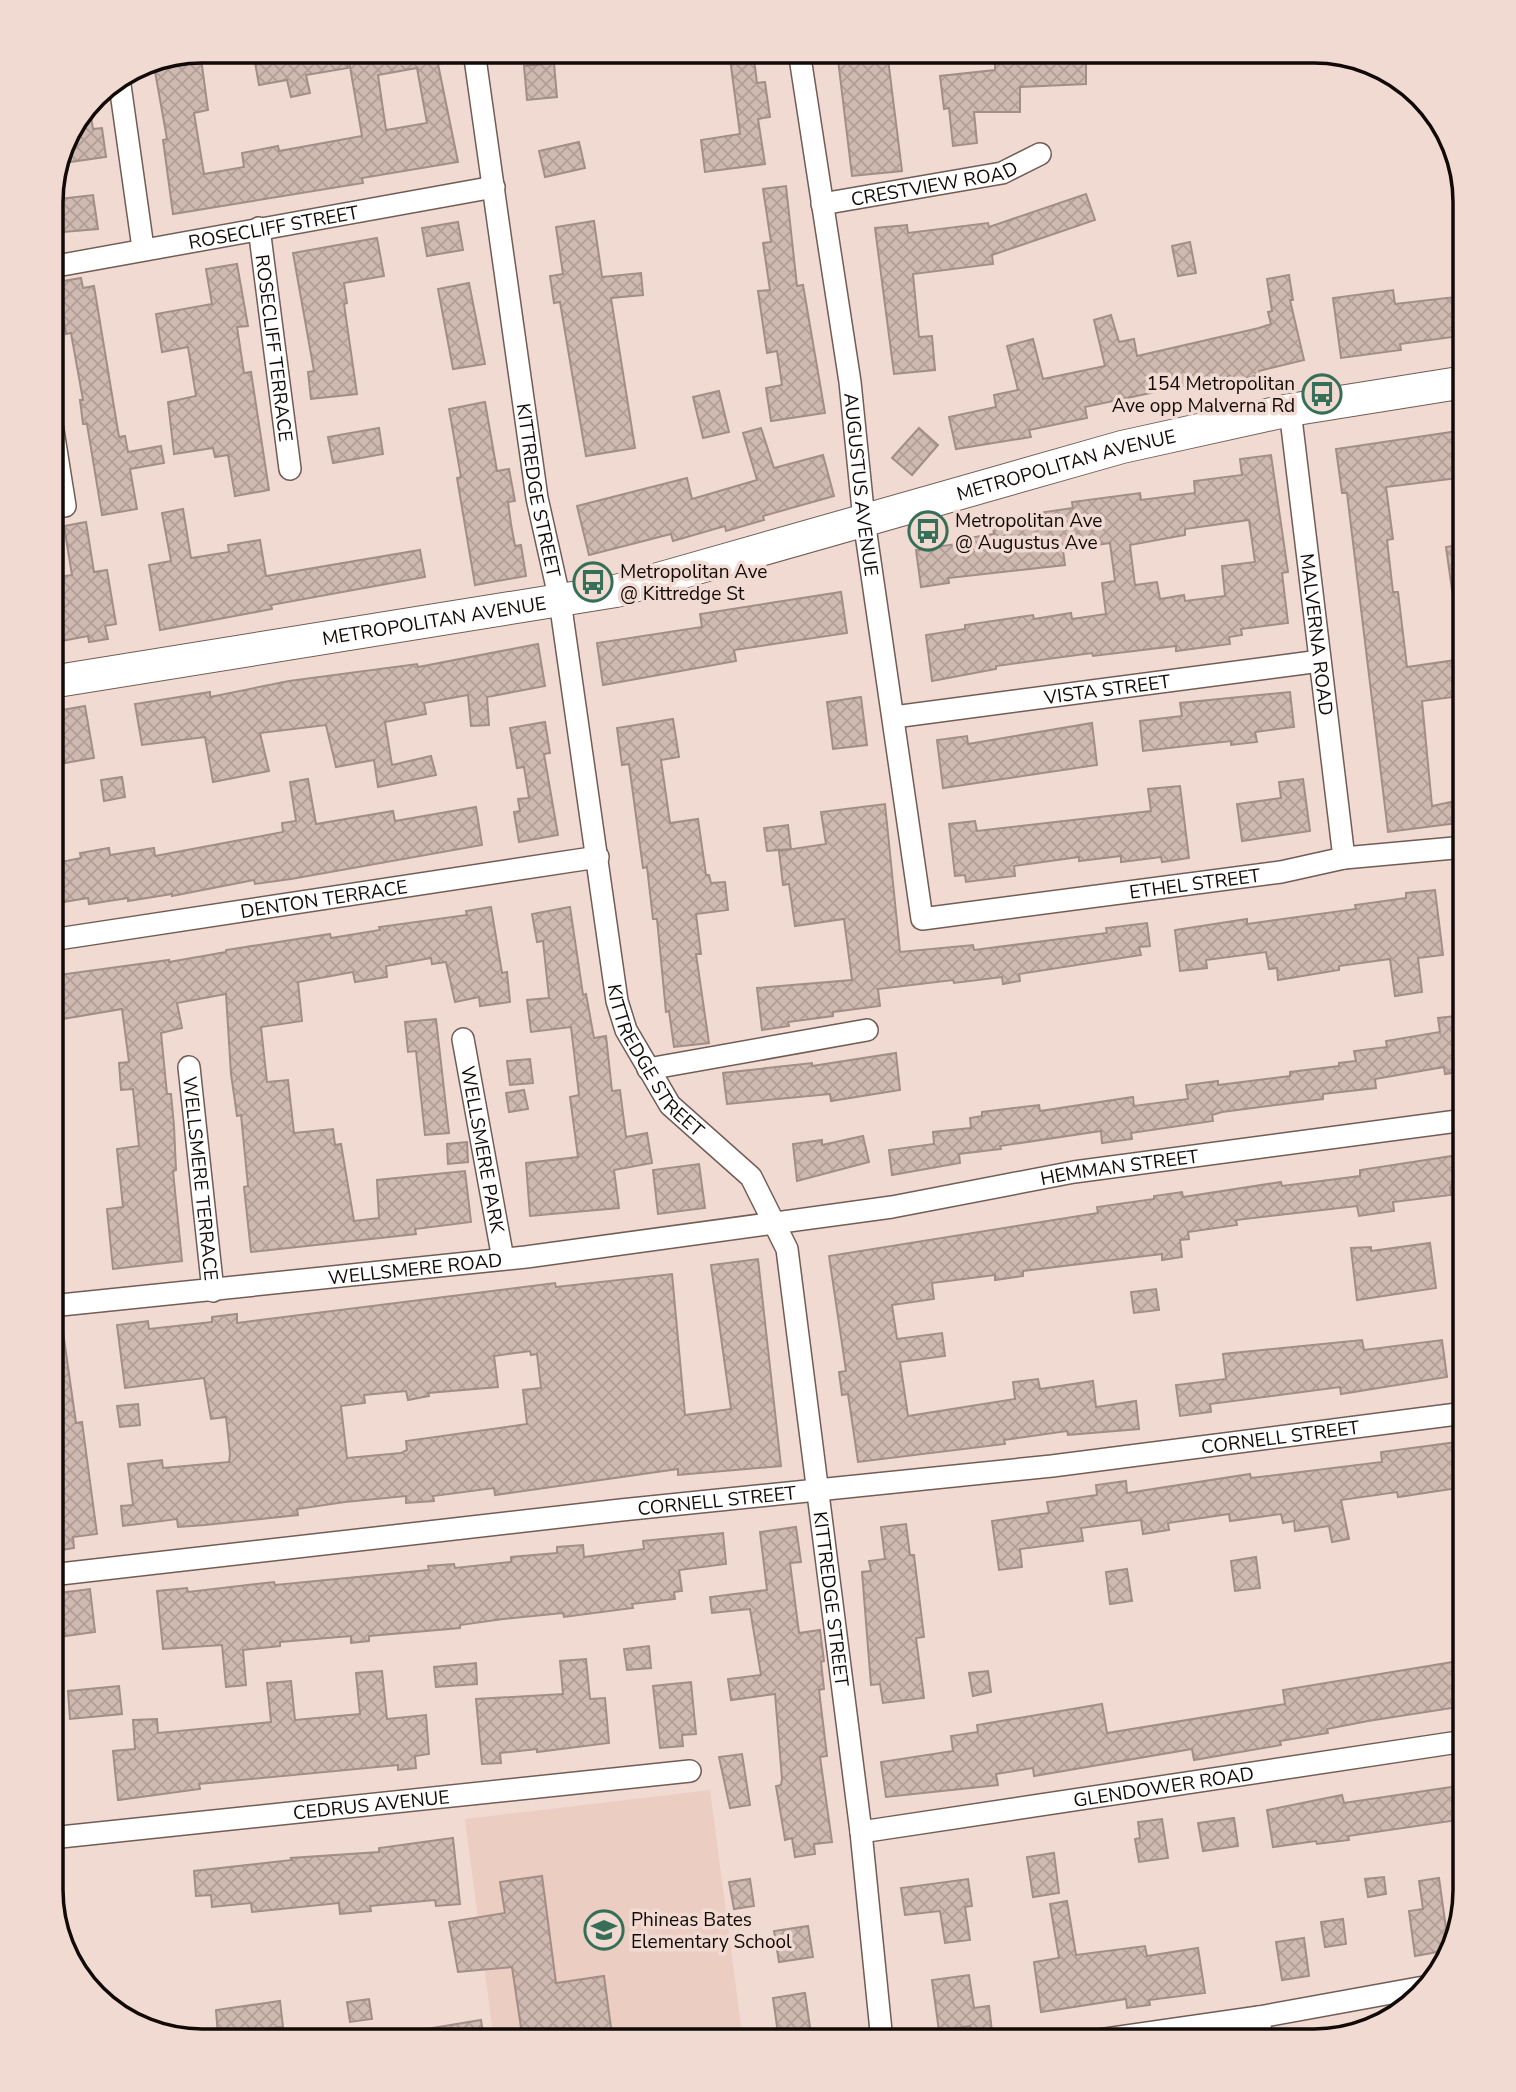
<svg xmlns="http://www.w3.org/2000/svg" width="1516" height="2092" font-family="'Nunito Sans',sans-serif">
<defs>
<pattern id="building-cross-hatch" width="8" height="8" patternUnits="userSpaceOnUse" patternTransform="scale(1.75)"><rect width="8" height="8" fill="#cfb9b1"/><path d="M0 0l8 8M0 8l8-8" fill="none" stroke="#b19e97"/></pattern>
</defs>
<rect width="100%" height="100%" fill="#f1dad2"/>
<path fill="#ebcdc1" d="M710,1790l33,251h-249l-29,-222z"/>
<g fill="url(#building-cross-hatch)" stroke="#a38e87" stroke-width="2" fill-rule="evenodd">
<path d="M200,51l8,59 -14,3 10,61 40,-7 -2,-14 36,-7 1,5 83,-15 -13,-75 36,-6 -1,-4h75v9l-21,4 20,98 -96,16 1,5 -190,31 -10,-74 4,-1 -14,-79zM417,68l10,55 -41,7 -8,-55z"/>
<path d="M253,51h92l3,17 -42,7 4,18 -19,4 -4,-17 -28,5z"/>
<path d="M729,51h24l4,32 8,-1 5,35 -12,2 7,45 -60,8 -4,-32 39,-6z"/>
<path d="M837,51h50l15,120 -50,5z"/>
<path d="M995,51h91v33l-66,3v25h-46l3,31 -24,3 -4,-38 -5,1 -4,-33 55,-6z"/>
<path d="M554,63l3,34 -30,3 -3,-34z"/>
<path d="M89,105l4,24 9,-1 4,29 -36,5 -4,-27z"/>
<path d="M579,142l6,26 -40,9 -6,-26z"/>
<path d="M786,186l11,100 6,-1 22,128 -54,8 -5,-33 16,-3 -5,-34 -10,2 -9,-62 12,-1 -7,-47 8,-1 -8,-53z"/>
<path d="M1086,194l9,26 -103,35 1,9 -80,10 6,63 13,-1 3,34 -41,4 -19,-146 32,-3 1,8 80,-10 1,4z"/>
<path d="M93,195l5,34 -47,4v-33z"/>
<path d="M594,221l8,56 39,-4 2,22 -32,3 24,150 -49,8 -26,-154 -6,1 -4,-27 13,-2 -7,-47z"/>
<path d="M458,222l5,28 -36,6 -5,-28z"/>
<path d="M377,238l7,38 -40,7 3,20 -3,1 13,90 -46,5 -3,-27 6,-1 -21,-118z"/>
<path d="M1190,242l6,31 -18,3 -6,-30z"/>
<path d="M237,264l11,62 -11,1 7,46 7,-1 18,118 -34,6 -7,-41 -13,2 -2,-9 -39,6 -6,-52 28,-6 -8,-49 -26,5 -6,-38 56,-10 -6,-35z"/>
<path d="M1289,275l4,25h-3l14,60 -45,11 1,4 -29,7 -1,-6 -145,31 2,11 -58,12 2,7 -75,12 -7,-32 47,-10 -2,-12 24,-5 -11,-44 26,-7 10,40 62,-13 -11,-46 17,-5 8,27 15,-3 3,17 122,-28 12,-4 -3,-12 4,-1 -5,-32z"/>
<path d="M81,278l2,10 11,-2 25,151 6,-1 3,16 33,-6 3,17 -34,6 7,40 -35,6 -15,-91h-4l-3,-24h3l-12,-67 -5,1 -9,-52z"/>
<path d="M469,283l16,81 -32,5 -15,-80z"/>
<path d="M1393,290l2,14 60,-7 5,39 -60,8 1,6 -60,8 -8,-60z"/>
<path d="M719,391l10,41 -26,6 -10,-41z"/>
<path d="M485,402l12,69 12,-2 6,32 -7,1 3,22 4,22 6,-1 5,31 -51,9 -18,-107 4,-1 -12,-68z"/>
<path d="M379,428l4,26 -50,9 -5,-26z"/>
<path d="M761,428l13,40 49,-13 11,41 -71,20 1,4 -38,11 -1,-5 -52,15 -2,-7 -82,21 -12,-49 110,-28 5,21 65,-19 -14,-47z"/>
<path d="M919,428l19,17 -26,30 -20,-17z"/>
<path d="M1465,430v47l-79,10 7,52 -6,1 6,52h5l9,75 49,-7 5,36 -39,5 10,105 33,-7v23l-77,10 -41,-339h-5l-6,-44z"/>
<path d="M1271,455l17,117 -6,1 6,50 -47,6 1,6 -13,2 1,7 -54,7v-5l-83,10 -1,-3 -96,13v3l-64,12 -6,-46 39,-6v-4l68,-10 1,4 37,-6 1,6 34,-5 -4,-31 13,-2 -5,-38 -47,7 2,15 -117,13 1,5 -28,4 -5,-37 47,-7 -1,-4 32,-5 -1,-6 39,-6 -1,-8 42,-6 -1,-6 68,-9 1,7 54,-7 -1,-12 48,-6 -2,-16zM1249,520l6,42 -33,4 3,30 -40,5 -1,-6 -24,4 -3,-17 -22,3 -5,-40 55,-10v-6z"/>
<path d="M183,509l8,49 38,-6 -1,-7 32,-5 6,36 154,-26 5,27 -154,28 1,4 -112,21 -11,-65 22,-4 -9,-48z"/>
<path d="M86,522l8,50 13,-2 9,54 -11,2 3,13 -19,3 -1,-6 -37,7v-65l21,-3 -8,-49z"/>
<path d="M1465,544v59l-11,1 -8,-57z"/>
<path d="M841,592l6,41 -113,17 2,11 -133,24 -6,-42 105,-16 -2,-13z"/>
<path d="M538,644l7,42 -58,11 2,28 -18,1 -3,-31 -44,8 2,11 -41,8 7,43 39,-9 5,19 -58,12 -4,-27 -38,7 -10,-42 -66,8 9,38 -56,11 -8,-45 -63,8 -7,-41 75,-12v5l79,-16 128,-17 1,3z"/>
<path d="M1290,692l4,35 -39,5 2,10 -26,3v-4l-88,10 -3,-30 42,-5 -2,-13z"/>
<path d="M861,697l6,48 -34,4 -6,-47z"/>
<path d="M85,706l9,52 -29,5 -9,-52z"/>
<path d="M673,719l6,38 -18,3 9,63 28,-4 8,56h3l2,8 14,-1 3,28 -32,4 5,40h-5l13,89 -35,4 -5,-36 -3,1 -9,-93h-4l-6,-52 -4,1 -14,-104 -7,1 -5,-37z"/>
<path d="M545,722l5,31 -6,1 14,81 -39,7 -5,-30 6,-1 -2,-12 11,-1 -5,-31 -7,1 -7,-40z"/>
<path d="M1092,723l5,42 -154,23 -6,-48 30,-4 1,8z"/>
<path d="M122,777l3,20 -21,4 -3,-21z"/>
<path d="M308,779l8,45 77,-13 2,10 81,-14 6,38 -191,34 -36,5 -1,-4 -82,16v-2l-44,7v-3l-39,6 -1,-6 -37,6v-40l30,-6 -1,-5 29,-5 1,7 44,-7 1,8 128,-24 -1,-9 14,-2 -6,-39z"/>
<path d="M1303,779l7,52 -68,10 -5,-37 44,-6 -2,-16z"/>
<path d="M1180,786l9,72 -27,4 -1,-5 -40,5v-6l-42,5v-4l-65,9 1,10 -49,6 -1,-7 -10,1 -6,-52 26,-3 2,10 174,-20 -3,-22z"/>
<path d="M885,804l15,148 73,-7 1,5 133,-17 -1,-5 41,-5 3,23 -11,1 2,8 -122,19 1,7 -17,3 -1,-7 -48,6 -1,-3 -75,9 2,17 -47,6v4l-45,6 1,4 -27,4 -5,-42 95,-8 -8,-61 -49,7 -6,-42 -6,1 -4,-34 47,-7 -5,-32z"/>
<path d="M788,825l3,24 -24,2 -3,-23z"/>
<path d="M1435,890l8,65 -25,3 4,34 -27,4 -5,-37 -51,7v4l-61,10 -1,-12 -8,1 -3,-17 -60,8 1,8 -27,3 -5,-41 72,-11v5l109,-15 -1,-4 51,-7v-5z"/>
<path d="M491,907l11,66 5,-1 3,30 -30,4 -1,-9 -24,5 -9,-40 -14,2 -1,-6 -45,8 1,11 -32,5 -2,-10 -55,10 4,39 -41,6 6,55 21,-2 6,53 39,-4 2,16 6,-1 13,77 25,-3 -2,-38 88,-9 6,51 -56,7 1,5 -165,18 -7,-65 4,-1 -7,-71 -4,1 -6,-42 -5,-80 -49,9 5,25 -21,5 6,61h4l3,32 2,44 -3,1 9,90 -69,8 -6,-60 16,-2 -6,-58 22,-3 -6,-57 -12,1 -2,-27 10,-1 -7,-53 -71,12v-45l118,-16v2l57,-10v-2l104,-16 1,4 49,-8 -1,-3 88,-12 -1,-4z"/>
<path d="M570,907l13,88 3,-1 8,44 12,-2 6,55 8,-1 6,47 21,-4 5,30 -38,7 5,38 -89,8 -4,-53 52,-6 -8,-60 9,-2 -8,-68 -40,5 -4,-32 22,-2 -6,-57 -6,1 -5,-28z"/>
<path d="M1465,1015v56l-20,3 -1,-7 -69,12 1,9 -53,6v5l-101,13 -10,3 1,6 -82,12 1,6 -30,4 -1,-12 -101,15 1,3 -42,5 1,9 -68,12 -3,-25 45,-6 -1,-12 38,-4 -1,-10 12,-2v-4l57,-7 1,6 93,-14 1,9 54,-7 -2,-14 32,-4v4l72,-9v-4l49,-6v-3l17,-2 -2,-10 33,-4 -1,-6 54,-9 -2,-14z"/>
<path d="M436,1019l13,114 -24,2 -9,-84 -8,1 -3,-30z"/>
<path d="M896,1053l4,37 -69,11 -1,-7 -103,10 -4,-31 89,-10v3z"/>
<path d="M530,1059l3,24 -23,2 -3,-24z"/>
<path d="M524,1090l4,19 -19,3 -3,-19z"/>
<path d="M863,1136l6,26 -72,19 -4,-37 29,-4v5z"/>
<path d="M467,1142l1,20 -20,2 -1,-20z"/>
<path d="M1465,1154v31l-15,2 1,8 -58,7 1,9 -35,5 -2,-10 -121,14 1,5 -49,7 1,7 -9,1 2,17 -20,3v-6l-139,17v5l-28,4v-5l-63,8 2,16 -42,6 5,34 45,-6 3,23 -45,6 8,54 107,-17 -2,-17 25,-3 2,10 53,-8 3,26 40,-6 3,28 -71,6 -1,-4 -63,9 1,4 -147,18 -10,-68 -6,1 -3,-23 7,-1 -17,-115 269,-43 -1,-6 57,-8v-3l28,-4 1,5 98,-15 1,4 78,-10v-6z"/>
<path d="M699,1164l6,44 -47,6 -5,-44z"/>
<path d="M1430,1243l6,45 -79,12 -6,-52 20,-1v4z"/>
<path d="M758,1259l23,207 -103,9v-6l-183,26 -1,-7 -61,8 1,5 -28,2v-7l-61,6 -48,7 1,6 -93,10 -27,2 -1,-8 -54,7 -2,-20 12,-1 -5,-41 34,-4 1,8 66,-6 1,-8 -4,-37 -15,2 -7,-41 -79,10 -8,-63 31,-4 1,8 63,-7v-5l25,-3v9l318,-40 1,4 116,-13 13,141 46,-6 -20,-144zM530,1351l1,4 6,-1 4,34 -18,2 4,34 -121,17 1,9 -6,3 -54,5 -6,-52 24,-3 -1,-8 42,-4 2,9 21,-4 -1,-3 70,-6 -4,-31z"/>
<path d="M1156,1289l3,21 -25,3 -3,-21z"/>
<path d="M62,1325l14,98 6,-1 15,112 -24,3 1,11 -18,3 -5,-43v-182z"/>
<path d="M1362,1340l2,10 78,-10 5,37 -106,17 -1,-7 -130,17 1,8 -31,4 -4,-31 50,-6 -3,-25z"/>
<path d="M138,1404l2,21 -20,2 -3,-21z"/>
<path d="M1465,1441v46l-67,10 -1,-5 -56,8 8,39 -17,3 -3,-16 -34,5 -1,-10 -11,2 -2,-9 -51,7 -1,-7 -61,9 1,7 -26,4 -2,-14 -60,8 2,13 -63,8 2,18 -23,3 -7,-49 57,-8 -2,-11 50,-7 -1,-10 30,-4 1,12 123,-19 1,4 131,-16 -1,-10z"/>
<path d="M906,1524l4,31h4l10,82 -8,1 8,60 -41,5 -3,-19 -9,1 -9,-113 9,-1 -2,-10 16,-2 -4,-32z"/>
<path d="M796,1527l5,35 -11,1 9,70 21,-3 4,31 -3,1 3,27 -5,1 8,66 -7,1 12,85 -18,2 1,10 -20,3 -3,-19 -7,2 -9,-54 5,-1 1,-6 -7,-85 -44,6 -3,-21 33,-4 -11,-66 -38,4 -2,-16 57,-7 -7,-58z"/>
<path d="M723,1533l3,31 -47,6 3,21 -8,1 1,7 -43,5 1,4 -69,9 -1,-4 -60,6 -43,6v3l-91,8v5l-18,2v-7l-71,6v4l-37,4 3,35 -20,2 -4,-42 -59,4 -6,-58 30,-3 1,4 86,-10 1,3 154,-15 -1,-4 26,-2 1,4 56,-6v-5l46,-4v-6l26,-2 1,12 60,-8 -1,-8z"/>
<path d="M1256,1557l4,31 -25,3 -4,-30z"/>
<path d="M1127,1569l5,32 -22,3 -4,-32z"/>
<path d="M90,1589l5,43 -44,6v-44z"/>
<path d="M649,1646l2,22 -24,2 -3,-21z"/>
<path d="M586,1659l4,40 15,-1 4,45 -72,9v-3l-37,4 1,10 -19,1 -6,-65 87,-5 -3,-33z"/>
<path d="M1465,1660v46l-97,15 -41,8 1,4 -48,8 1,4 -87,15 -2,-11 -158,27 -1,-8 -37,6 2,11 -112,12 -5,-35 72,-11 -2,-15 27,-4 -1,-7 125,-21 5,29 178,-29 -2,-14z"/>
<path d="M476,1663l1,21 -41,3 -2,-20z"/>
<path d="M382,1671l5,48 39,-4 3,39 -14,2 1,12 -18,2v-5l-199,19 1,5 -82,11 -5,-49 22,-2 -2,-29 24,-1 1,14 113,-11 -4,-39 24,-2 4,39 65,-6 -4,-41z"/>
<path d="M988,1671l3,21 -18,4 -4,-23z"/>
<path d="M691,1682l5,52 -14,1 1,11 -23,2 -7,-62z"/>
<path d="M119,1686l3,28 -52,5 -2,-28z"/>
<path d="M742,1754l8,51 -20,3 -11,-51z"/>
<path d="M1465,1785v34l-117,17 1,4 -32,4 -1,-3 -43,6 -6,-37 75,-15 2,8z"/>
<path d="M1234,1818l4,28 -35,5 -5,-28z"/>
<path d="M1162,1819l6,39 -29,4 -4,-23 5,-1 -2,-16z"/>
<path d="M453,1838l7,66 -24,2 -1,-6 -65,6 1,5 -31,3 -1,-11 -87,9 -1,-9 -39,4 -1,-12 -15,1 -2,-25 98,-11 -1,-2 88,-6v-4z"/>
<path d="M1054,1853l5,40 -26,4 -6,-40z"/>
<path d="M542,1876l14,107 48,-7 8,59 -45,6h-44l-11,-74 -54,5 -9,-50 56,-9 -5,-31z"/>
<path d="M1384,1877l2,17 -18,3 -3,-18z"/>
<path d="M1439,1878l10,72 -34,6 -6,-45 14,-2 -4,-28z"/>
<path d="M750,1879l4,27 -20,3 -5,-27z"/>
<path d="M968,1879l4,27 -7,1 5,33 -25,3 -5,-32 -35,4 -4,-27z"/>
<path d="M1067,1901l9,54 69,-9 2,10 51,-8 7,45 -56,7 1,5 -23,3 -1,-9 -85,13 -7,-50 25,-4 -9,-54z"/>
<path d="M1343,1919l3,25 -21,3 -4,-25z"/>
<path d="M808,1926l5,31 -34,5 -5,-31z"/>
<path d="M1304,1938l5,38 -27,4 -6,-38z"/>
<path d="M969,1975l5,33 15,-2 4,34 -21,1 -2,-15 -31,5 -7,-51z"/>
<path d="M805,1993l7,48h-33l-6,-43z"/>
<path d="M369,1999l3,20 -22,3 -3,-20z"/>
<path d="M280,2001l3,26 -65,8 -2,-25z"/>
<path d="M481,2020l3,21h-70v-10z"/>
</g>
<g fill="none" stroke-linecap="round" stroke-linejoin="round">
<g stroke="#715d56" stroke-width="24">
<g id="street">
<path id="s1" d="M474,51l63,447 23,103 57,400 9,29 44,75 81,72 36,72 74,583 21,209"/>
<path id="s2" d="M799,51l51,331 14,138 58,399 359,-47 63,-14 121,-11"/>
<path d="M119,78l24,170"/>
<path id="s3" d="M822,204l180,-31 38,-19"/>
<path id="s4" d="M259,228l31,241"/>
<path id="s5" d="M51,267l443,-80"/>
<path id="s6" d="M1290,410l54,448"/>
<path d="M51,418l14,88"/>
<path id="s7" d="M894,717l426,-56"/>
<path id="s8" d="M51,940l547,-83"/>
<path id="s9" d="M463,1039l40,220"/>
<path id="s10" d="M189,1067l24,224"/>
<path d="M648,1069l219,-39"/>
<path id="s11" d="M51,1306l475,-49 366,-50 182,-35 391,-52"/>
<path id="s12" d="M51,1575l570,-65 431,-44 413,-53"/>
<path id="s13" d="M861,1832l604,-91"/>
<path id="s14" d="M51,1838l639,-67"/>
<path d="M1259,2017l3,24"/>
<path d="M1092,2041l167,-24 165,-30"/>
</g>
</g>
<g stroke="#715d56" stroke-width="34">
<g id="secondary">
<path id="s15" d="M51,682l565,-91 506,-144 168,-37 175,-28"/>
</g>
</g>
<use href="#street" stroke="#fff" stroke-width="21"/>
<use href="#secondary" stroke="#fff" stroke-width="32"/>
</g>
<defs>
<g id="bus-ring" transform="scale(2.0125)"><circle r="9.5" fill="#f1dad2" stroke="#366f58" stroke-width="1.5"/><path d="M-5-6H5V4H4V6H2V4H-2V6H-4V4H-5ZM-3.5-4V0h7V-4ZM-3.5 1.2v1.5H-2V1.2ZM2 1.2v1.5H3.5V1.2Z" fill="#366f58"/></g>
<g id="school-ring" transform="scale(2.0125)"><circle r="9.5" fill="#f1dad2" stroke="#366f58" stroke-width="1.5"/><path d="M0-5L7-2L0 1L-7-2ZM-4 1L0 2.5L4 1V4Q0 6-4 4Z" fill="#366f58"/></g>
</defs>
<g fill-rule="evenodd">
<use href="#bus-ring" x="1322" y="394"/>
<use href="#bus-ring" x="928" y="531"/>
<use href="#bus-ring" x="593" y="582"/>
<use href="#school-ring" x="604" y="1930"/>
</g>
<g text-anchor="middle" stroke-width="7" stroke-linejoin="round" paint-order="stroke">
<g font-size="19" fill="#110a07" stroke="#f1dad2">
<text dy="7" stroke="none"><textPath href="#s3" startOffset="114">CRESTVIEW ROAD</textPath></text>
<text dy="7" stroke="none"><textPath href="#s5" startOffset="226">ROSECLIFF STREET</textPath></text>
<text dy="7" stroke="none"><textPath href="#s4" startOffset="121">ROSECLIFF TERRACE</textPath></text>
<text dy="7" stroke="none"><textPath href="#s15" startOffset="1040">METROPOLITAN AVENUE</textPath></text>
<text dy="7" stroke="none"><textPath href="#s2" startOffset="438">AUGUSTUS AVENUE</textPath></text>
<text dy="7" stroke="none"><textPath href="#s1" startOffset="444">KITTREDGE STREET</textPath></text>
<text dy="7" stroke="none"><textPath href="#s15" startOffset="388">METROPOLITAN AVENUE</textPath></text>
<text dy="7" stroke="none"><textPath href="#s6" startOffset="226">MALVERNA ROAD</textPath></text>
<text dy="7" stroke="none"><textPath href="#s7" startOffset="215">VISTA STREET</textPath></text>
<text dy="7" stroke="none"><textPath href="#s2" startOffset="1152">ETHEL STREET</textPath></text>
<text dy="7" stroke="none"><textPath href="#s8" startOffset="276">DENTON TERRACE</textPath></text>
<text dy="7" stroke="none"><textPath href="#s1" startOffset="1032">KITTREDGE STREET</textPath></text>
<text dy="7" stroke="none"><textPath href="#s9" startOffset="112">WELLSMERE PARK</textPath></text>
<text dy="7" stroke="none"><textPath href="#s11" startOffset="1078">HEMMAN STREET</textPath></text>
<text dy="7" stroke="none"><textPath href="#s10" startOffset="112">WELLSMERE TERRACE</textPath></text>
<text dy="7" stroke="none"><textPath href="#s11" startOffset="366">WELLSMERE ROAD</textPath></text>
<text dy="7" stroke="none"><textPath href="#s12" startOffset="1237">CORNELL STREET</textPath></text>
<text dy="7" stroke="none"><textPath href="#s12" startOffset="670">CORNELL STREET</textPath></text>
<text dy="7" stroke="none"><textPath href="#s1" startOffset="1620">KITTREDGE STREET</textPath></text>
<text dy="7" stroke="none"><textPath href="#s13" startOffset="306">GLENDOWER ROAD</textPath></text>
<text dy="7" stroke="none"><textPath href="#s14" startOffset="322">CEDRUS AVENUE</textPath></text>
</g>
<g font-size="19" fill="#110a07" stroke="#f1dad2" text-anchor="start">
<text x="1295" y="390" text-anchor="end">154 Metropolitan<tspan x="1295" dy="22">Ave opp Malverna Rd</tspan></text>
<text x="955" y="527">Metropolitan Ave<tspan x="955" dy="22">@ Augustus Ave</tspan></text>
<text x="620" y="578">Metropolitan Ave<tspan x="620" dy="22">@ Kittredge St</tspan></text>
<text x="631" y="1926">Phineas Bates<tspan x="631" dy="22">Elementary School</tspan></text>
</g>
</g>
<path d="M0 0H1516V2092H0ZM202 63H1314A139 139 0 0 1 1453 202V1890A139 139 0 0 1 1314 2029H202A139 139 0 0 1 63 1890V202A139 139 0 0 1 202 63Z" fill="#f1dad2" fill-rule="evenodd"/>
<path fill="none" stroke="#110a07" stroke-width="3.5" d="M202 63H1314A139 139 0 0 1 1453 202V1890A139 139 0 0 1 1314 2029H202A139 139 0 0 1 63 1890V202A139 139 0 0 1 202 63Z"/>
</svg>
